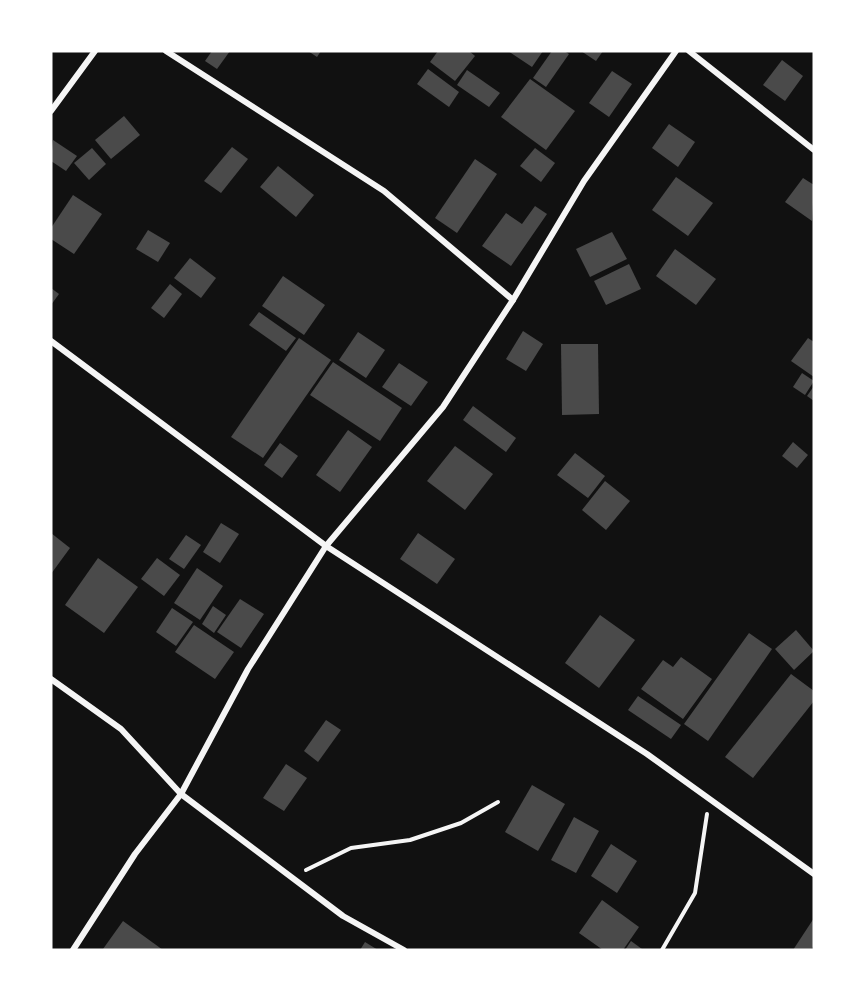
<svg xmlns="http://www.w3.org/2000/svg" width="865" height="1001" font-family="Raleway,sans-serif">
<rect width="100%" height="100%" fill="#111"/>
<g fill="#4a4a4a">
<path d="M212,51h18l-13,18 -12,-8z"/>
<path d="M308,51h13l-4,6z"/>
<path d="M438,51h31l6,5 -20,25 -25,-19z"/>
<path d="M508,51h35l-11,16z"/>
<path d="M552,51h12l5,3 -23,33 -13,-9z"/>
<path d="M581,51h22l-7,10z"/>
<path d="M782,60l21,16 -18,25 -22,-16z"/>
<path d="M428,69l31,23 -10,15 -32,-23z"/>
<path d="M467,70l33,23 -11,14 -32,-22z"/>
<path d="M612,71l20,13 -23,33 -20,-14z"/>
<path d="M530,79l45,32 -29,39 -45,-33z"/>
<path d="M124,116l16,19 -29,24 -16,-19z"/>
<path d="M669,124l26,18 -17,25 -26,-19z"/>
<path d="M53,140l24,16 -11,15 -15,-10z"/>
<path d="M232,147l16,12 -27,34 -17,-12z"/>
<path d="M92,148l14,16 -17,16 -15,-17z"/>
<path d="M535,148l20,15 -14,19 -21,-16z"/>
<path d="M475,159l22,15 -40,59 -22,-15z"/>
<path d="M278,166l36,29 -18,22 -36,-30z"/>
<path d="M676,177l37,26 -25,33 -36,-26z"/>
<path d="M803,178l11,7 -2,36 -27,-19z"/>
<path d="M73,195l29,19 -28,40 -23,-15v-11z"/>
<path d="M535,206l12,8 -36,52 -29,-20 24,-33 16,11z"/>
<path d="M148,230l22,13 -12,19 -22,-13z"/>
<path d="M612,232l15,27 -37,18 -14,-28z"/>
<path d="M675,249l41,30 -20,26 -40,-29z"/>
<path d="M190,258l26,20 -15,20 -27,-20z"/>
<path d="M629,264l12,25 -35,16 -12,-24z"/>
<path d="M283,276l42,29 -21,30 -42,-29z"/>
<path d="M170,284l12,10 -18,24 -13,-10z"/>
<path d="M51,288l8,6 -8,11z"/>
<path d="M259,312l37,26 -10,13 -37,-26z"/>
<path d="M523,331l20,13 -17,27 -20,-12z"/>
<path d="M358,332l27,18 -19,28 -27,-18z"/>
<path d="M299,338l32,22 -68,98 -32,-21z"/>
<path d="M808,338l6,4v35l-23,-16z"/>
<path d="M561,344h37l1,70 -37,1z"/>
<path d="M333,362l69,46 -22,33 -70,-46z"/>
<path d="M399,363l29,19 -17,24 -29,-19z"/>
<path d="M802,373l12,8 -9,14 -12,-8z"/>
<path d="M814,386v15l-7,-5z"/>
<path d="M473,406l43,32 -10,14 -43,-32z"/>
<path d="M348,430l24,17 -32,45 -24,-17z"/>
<path d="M793,442l15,13 -11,13 -15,-12z"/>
<path d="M280,443l18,13 -16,22 -18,-13z"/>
<path d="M455,446l38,28 -28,36 -38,-29z"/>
<path d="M575,453l30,23 -17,22 -31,-23z"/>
<path d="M605,481l25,20 -24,29 -24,-20z"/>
<path d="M221,523l18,11 -19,29 -17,-11z"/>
<path d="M51,533l19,15 -19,26z"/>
<path d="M418,533l37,26 -18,25 -37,-25z"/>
<path d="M186,535l15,10 -17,24 -15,-10z"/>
<path d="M98,558l40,29 -34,46 -39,-28z"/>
<path d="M157,558l23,17 -16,21 -23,-17z"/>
<path d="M197,568l26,18 -23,34 -26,-17z"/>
<path d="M240,599l24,15 -23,34 -24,-16z"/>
<path d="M213,606l13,9 -12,18 -12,-9z"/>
<path d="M172,608l21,14 -17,24 -20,-14z"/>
<path d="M600,615l35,25 -36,48 -34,-25z"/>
<path d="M194,625l40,27 -19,27 -40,-27z"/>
<path d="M796,630l18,21 -20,19 -19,-21z"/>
<path d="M749,633l23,16 -64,92 -24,-17z"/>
<path d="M681,657l31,22 -29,40 -42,-30 22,-29 10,7z"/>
<path d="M791,674l23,17v10l-61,77 -28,-21z"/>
<path d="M638,696l43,29 -10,14 -43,-29z"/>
<path d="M326,720l15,10 -23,32 -14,-11z"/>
<path d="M286,764l21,14 -23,33 -21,-13z"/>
<path d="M532,785l33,19 -27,47 -33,-19z"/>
<path d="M574,817l25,14 -23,42 -25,-13z"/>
<path d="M611,844l26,17 -20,32 -26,-17z"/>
<path d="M602,900l37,27 -16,23h-20l-24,-17z"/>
<path d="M814,918v27l-3,5h-18z"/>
<path d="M123,921l40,29 -60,-1z"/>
<path d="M631,941l11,8 -1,1h-16z"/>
<path d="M365,942l13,8h-18z"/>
</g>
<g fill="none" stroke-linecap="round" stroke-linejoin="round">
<g stroke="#f5f5f5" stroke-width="4">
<path d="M306,870l45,-22 59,-8 51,-17 37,-21"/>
<path d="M662,950l33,-57 12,-79"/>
</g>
<g stroke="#f5f5f5" stroke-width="6">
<path d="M166,51l218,140 129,109"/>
<path d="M689,51l125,99"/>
<path d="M51,111l44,-60"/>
<path d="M51,341l275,205 321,208 167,120"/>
<path d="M51,679l70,50 60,65 162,122 61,34"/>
<path d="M73,950l62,-96 46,-60 67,-125 78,-123 117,-139 70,-107 71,-119 92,-130"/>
</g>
</g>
<rect width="865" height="1001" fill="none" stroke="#ffffff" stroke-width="105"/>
</svg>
